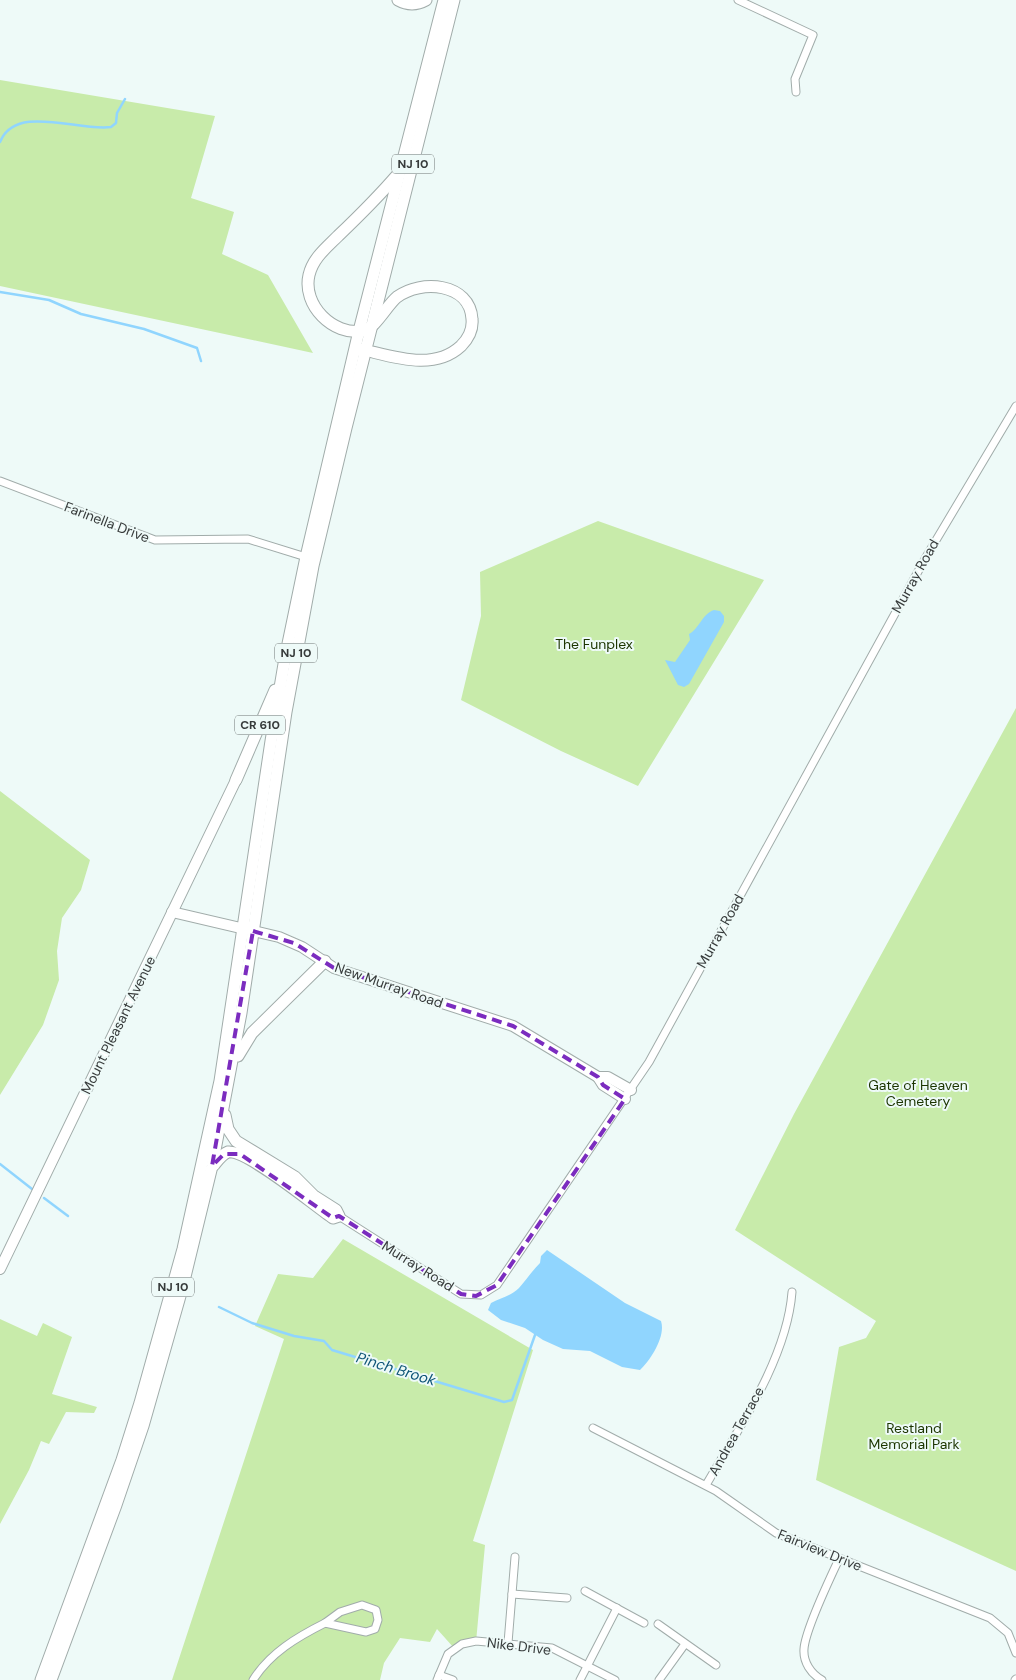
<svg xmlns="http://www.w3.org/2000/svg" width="1016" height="1680" font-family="'DM Sans',sans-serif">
<rect width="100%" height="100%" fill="#eefaf8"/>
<g fill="#c8ebaa">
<path d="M0,80l215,36 -24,82 43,14 -12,42 46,21 45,78 -313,-67z"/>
<path d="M598,521l166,59 -126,206 -77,-35 -100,-51 20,-84 -1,-44z"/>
<path d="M1016,708v863l-200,-91 23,-133 27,-9 10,-17 -141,-91 59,-116z"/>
<path d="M0,791l90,69 -9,30 -19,28 -5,33 2,29 -16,45 -43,70z"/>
<path d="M343,1239l190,111 -60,191 12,4 -9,97 -22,6 -17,-19 -7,13 -30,-4 -16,25 -4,17h-208l112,-341 -29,-13 23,-52 35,4z"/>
<path d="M0,1319l37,17 6,-13 29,14 -20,57 45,13 -3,6 -28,-1 -17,32 -8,-3 -12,29 -29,54z"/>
</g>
<g fill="#90d5fe">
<path d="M714,610l6,1 4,5v6l-35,62 -5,3 -6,-2 -13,-25 10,2 15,-22 -1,-6c10,-5 13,-20 25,-24z"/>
<path d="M547,1250l78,53 36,18c5,15 -10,39 -21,49l-18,-3 -32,-16 -27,-2 -20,-9 -18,-12 -24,-8 -13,-10 3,-7c9,-5 20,-7 28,-15 8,-9 13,-17 21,-25l1,-7z"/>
</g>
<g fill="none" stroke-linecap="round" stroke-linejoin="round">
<g stroke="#90d5fe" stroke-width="2.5">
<path d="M0,142c16,-39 79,-10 111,-15l5,-4 1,-10 8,-14"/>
<path d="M0,292l49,8 32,14 63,15 53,19 4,13"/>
<path d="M0,1164l32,25"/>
<path d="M44,1198l24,18"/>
<path d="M219,1307l33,16 42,13 30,5 8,9 172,52 8,-2 23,-65"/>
</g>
<g stroke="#a1acaa" stroke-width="9">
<g id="street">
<path d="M738,0l75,35 -18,44 1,13"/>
<path d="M0,481l155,59 93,-1 58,18"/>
<path d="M339,1216l122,78 20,1 16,-10 152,-223 277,-505 90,-151"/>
<path d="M593,1428l123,63 60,42 214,85 18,15 8,20"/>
<path d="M706,1485c33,-57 81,-127 86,-193"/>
<path d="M585,1591l59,32"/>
<path d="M512,1594l55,4"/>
<path d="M362,1605l14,5 2,10 -3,9 -9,3 -41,-9 15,-11z"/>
<path d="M658,1624l58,41"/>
<path d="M508,1643l7,-86"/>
<path d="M439,1675l14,5"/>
<path d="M253,1680c17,-27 44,-43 72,-57"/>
<path d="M437,1680l11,-26 14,-10 14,-3 76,7 63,32"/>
<path d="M580,1680l37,-72"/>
<path d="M659,1680l26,-36"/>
<path d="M822,1680c-11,-6 -19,-18 -18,-31 1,-18 26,-71 35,-90"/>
<path d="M1015,1680l1,-1"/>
</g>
</g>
<g stroke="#a1acaa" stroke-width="12">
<g id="secondary">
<path d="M172,912l107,25 23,10 32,21 179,58 85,51h10l23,13"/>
<path d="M598,1077l5,8 22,14"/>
<path d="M0,1269l236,-489"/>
</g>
</g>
<g stroke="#a1acaa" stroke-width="13">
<g id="primary">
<path d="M398,0c9,5 19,5 28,0"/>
<path d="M360,349c32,7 73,23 101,-3 7,-7 12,-17 11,-27 -2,-36 -51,-40 -75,-22 -10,8 -22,32 -34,34 -30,5 -61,-26 -54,-56 4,-17 17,-27 29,-39 21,-20 41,-40 60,-62"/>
<path d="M236,780l39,-90"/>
<path d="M238,1056l14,-23 73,-72"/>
<path d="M214,1165c4,-5 8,-11 14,-13 19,-3 87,54 105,66l6,-2 -3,-6 -22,-14 -19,-19 -59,-36 -8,-12 -3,-14"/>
<path d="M41,1680l81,-220 18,-57 43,-154 37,-168 51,-340 14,-83 21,-101 53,-226 85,-331"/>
<path d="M51,1680l65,-175 27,-79 39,-137 30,-123 29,-153 45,-301 27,-146 33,-138 108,-428"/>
</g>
</g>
<use href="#street" stroke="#fff" stroke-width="7"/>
<use href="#secondary" stroke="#fff" stroke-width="10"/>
<use href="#primary" stroke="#fff" stroke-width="11"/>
</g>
<path fill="none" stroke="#7b2cbf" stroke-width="4" stroke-dasharray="10 6" stroke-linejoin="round" d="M253,931l41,12 40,25 179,58 85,51 5,8 22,14 -128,186 -21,11 -15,-2 -122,-78 -6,2 -93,-64h-16l-12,12z"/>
<g text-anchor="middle" stroke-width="4" stroke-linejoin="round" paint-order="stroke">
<g fill="#eefaf8" stroke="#6e7474" stroke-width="1">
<rect x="392" y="154.5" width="42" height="19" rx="4"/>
<rect x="275" y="643.5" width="42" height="19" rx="4"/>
<rect x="235" y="715.5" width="50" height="19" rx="4"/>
<rect x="152" y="1277.5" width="42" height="19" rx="4"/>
</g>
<g font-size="12" font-weight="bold" fill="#373b3b">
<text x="413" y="168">NJ 10</text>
<text x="296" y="657">NJ 10</text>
<text x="260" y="729">CR 610</text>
<text x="173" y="1291">NJ 10</text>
</g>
<g font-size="14" fill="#373b3b" stroke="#eefaf8">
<text transform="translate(107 522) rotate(21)" y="5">Farinella Drive</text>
<text transform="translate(915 576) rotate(-61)" y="5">Murray Road</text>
<text transform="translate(720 931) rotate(-61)" y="5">Murray Road</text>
<text transform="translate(389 985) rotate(19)" y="5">New Murray Road</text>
<text transform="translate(118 1025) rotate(-64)" y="5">Mount Pleasant Avenue</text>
<text transform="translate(418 1266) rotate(32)" y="5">Murray Road</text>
<text transform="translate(736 1431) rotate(-61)" y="5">Andrea Terrace</text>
<text transform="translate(820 1550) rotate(22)" y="5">Fairview Drive</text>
<text transform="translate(519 1646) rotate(7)" y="5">Nike Drive</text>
</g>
<g font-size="14" fill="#1c3500" stroke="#eefaf8">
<text x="594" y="649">The Funplex</text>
<text x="918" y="1090">Gate of Heaven<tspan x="918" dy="16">Cemetery</tspan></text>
<text x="914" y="1433">Restland<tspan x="914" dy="16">Memorial Park</tspan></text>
</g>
<g font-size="15" font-style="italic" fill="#0f5577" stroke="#eefaf8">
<text transform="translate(396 1369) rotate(17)" y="5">Pinch Brook</text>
</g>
</g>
</svg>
